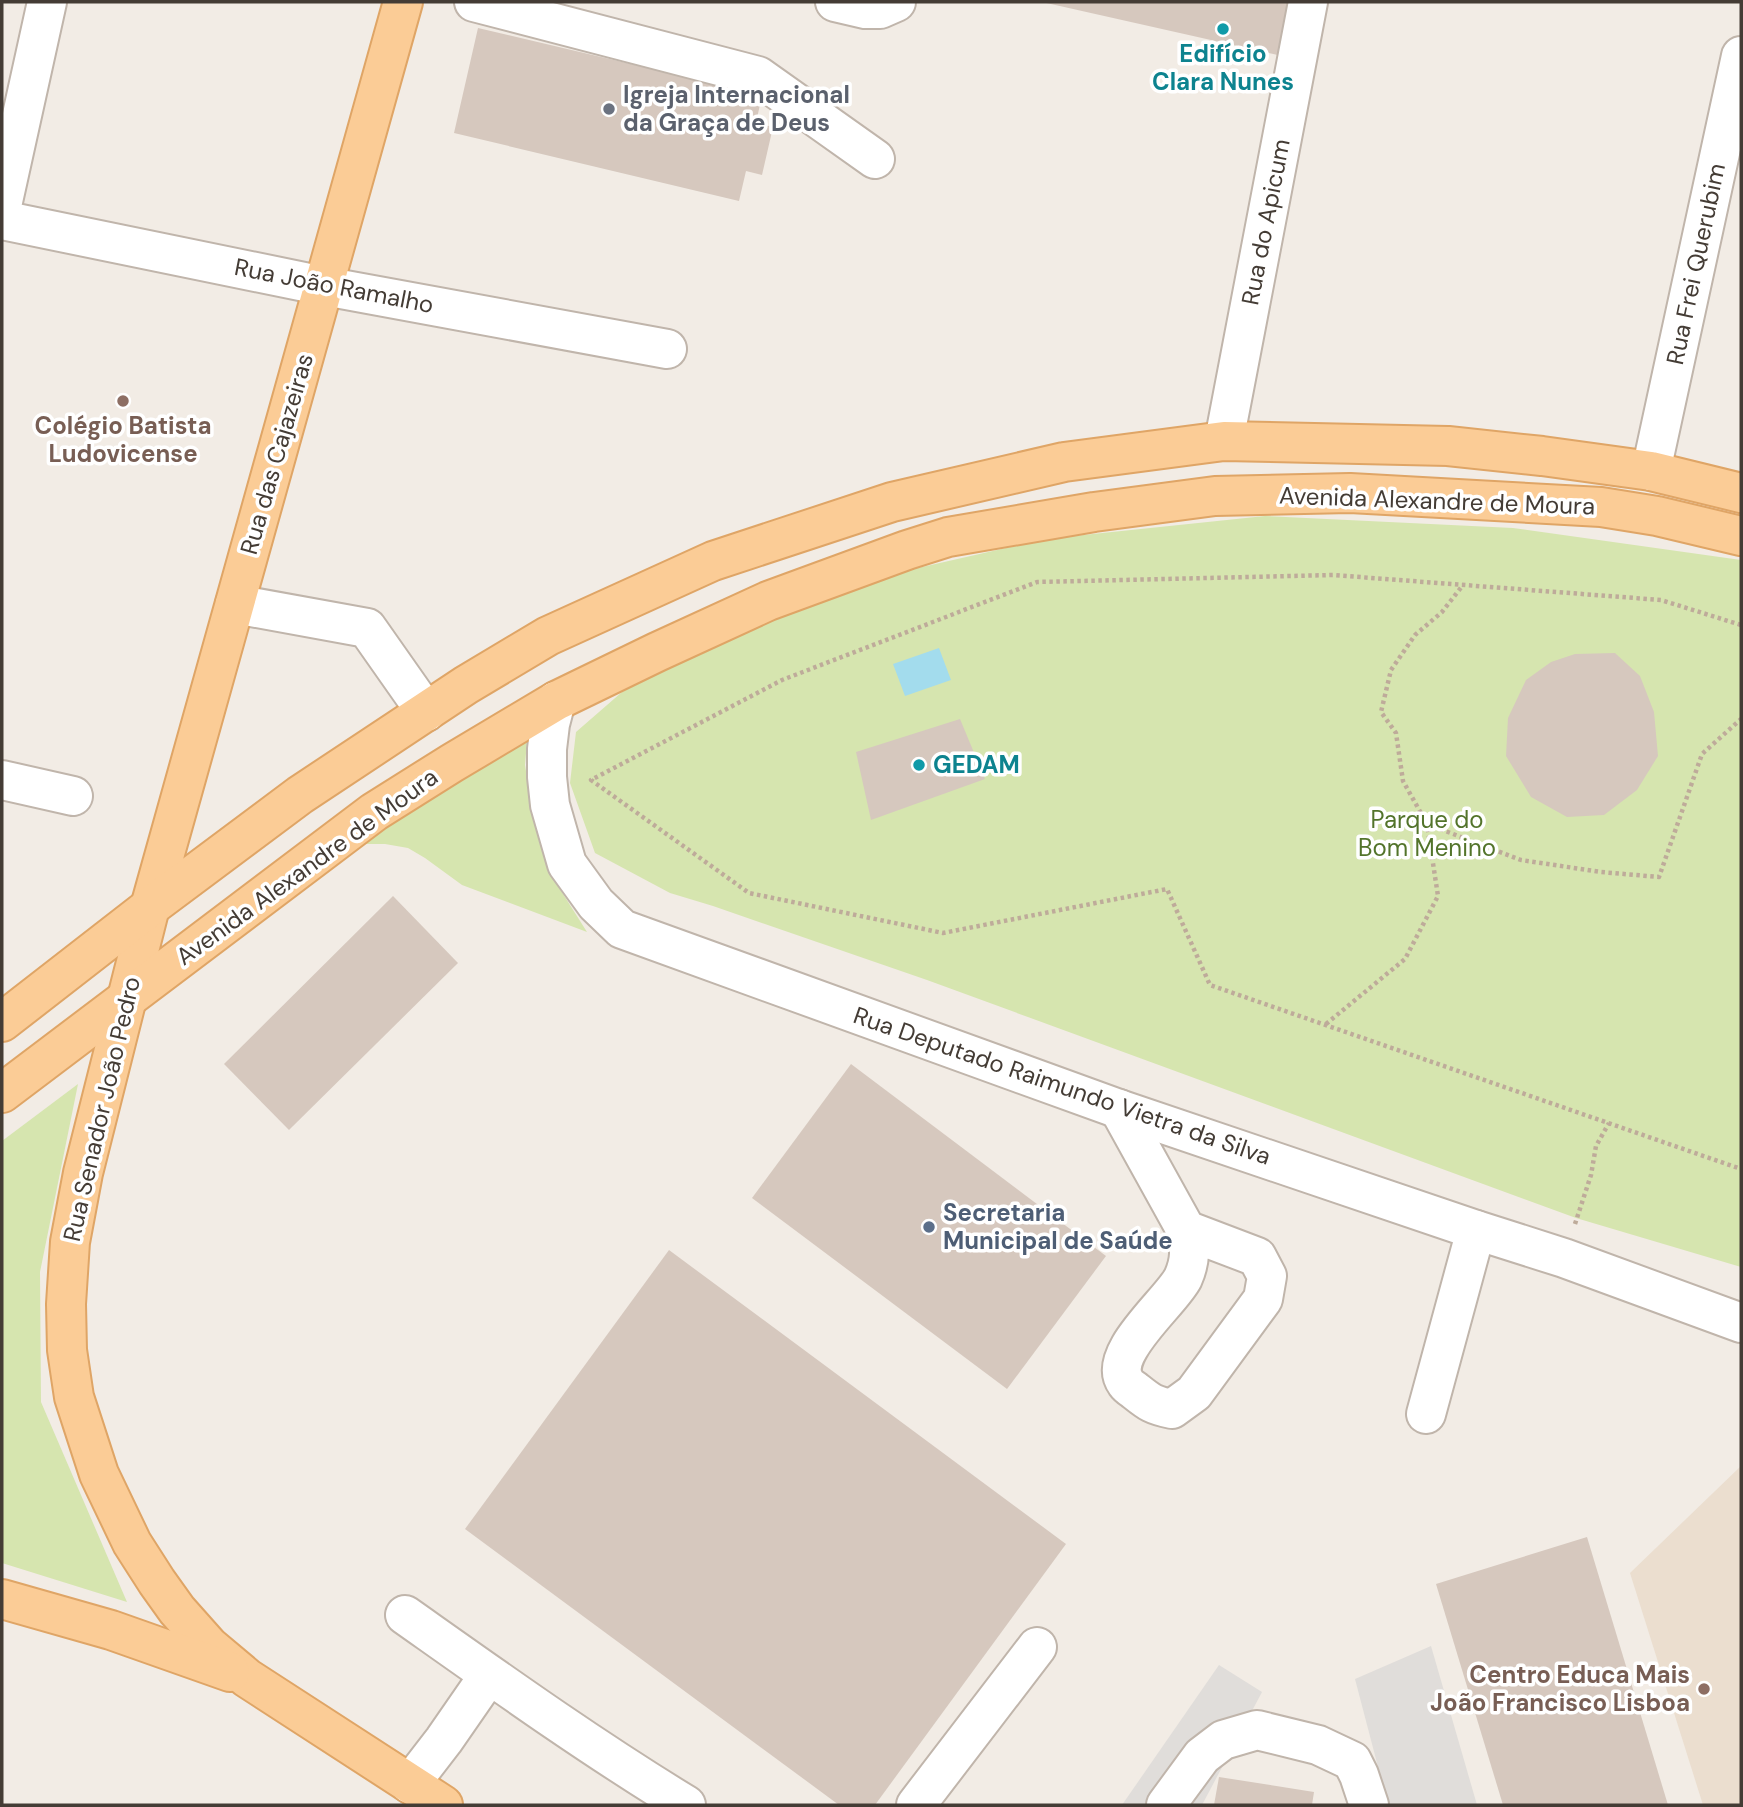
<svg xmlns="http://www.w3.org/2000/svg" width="1743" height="1807" font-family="'DM Sans',sans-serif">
<rect width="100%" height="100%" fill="#f2ece5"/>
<path fill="#ebdecf" d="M1741,1466v339h-38l-73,-232z"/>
<g fill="#d6e5af">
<path d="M1265,516l248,12 228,32v707l-165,-49 -649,-238 -214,-74 -43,-13 -75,-40 -25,-70 6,-51 46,-40 111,-62 176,-60 136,-31z"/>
<path d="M528,730l-3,35 8,48 9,38 16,35 29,46 -125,-47 -37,-27 -17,-10 -23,-4h-30z"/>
<path d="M78,1084l-38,188 1,130 86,200 -125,-39v-422z"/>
</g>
<g fill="#e0ddda">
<path d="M1431,1646l46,159h-89l-33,-126z"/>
<path d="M1219,1665l43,27 -60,113h-80z"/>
</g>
<path fill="#a3dced" d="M939,648l12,32 -46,16 -12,-32z"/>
<g fill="#d6c8be">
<path d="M1042,2h250l-10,54z"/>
<path d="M478,28l284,67 -6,28 17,4 -11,48 -16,-4 -7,30 -285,-68z"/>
<path d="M1615,653l25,23 14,36 4,44 -21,34 -33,25 -37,2 -36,-20 -25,-41 2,-38 18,-38 25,-18 24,-8z"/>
<path d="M960,719l25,60 -114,41 -15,-68z"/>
<path d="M393,896l65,67 -169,167 -65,-66z"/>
<path d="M851,1064l255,192 -99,133 -255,-191z"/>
<path d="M669,1250l397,294 -191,261h-36l-374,-276z"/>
<path d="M1587,1537l81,268h-165l-67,-221z"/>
<path d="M1219,1777l95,15 -2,13h-98z"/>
</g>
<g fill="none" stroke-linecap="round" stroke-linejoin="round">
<g stroke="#c0b5ab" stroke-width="42">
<g id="minor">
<path d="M474,2l284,74 117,83"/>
<path d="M835,2l30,7h15l16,-7"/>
<path d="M2,206l45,-204"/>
<path d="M2,220l322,66 343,63"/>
<path d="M1224,441l84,-439"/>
<path d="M1651,471l90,-415"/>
<path d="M235,604l132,24 59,84"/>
<path d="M556,701l-6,23 -3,25v28l3,28 17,59 29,40 26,25 497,180 357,121 88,28 177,65"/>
<path d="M2,780l71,16"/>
<path d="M1119,1109l67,121c4,18 5,30 -3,48 -12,24 -78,76 -57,105 2,3 5,5 8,7 15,12 18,15 38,19l22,-16 69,-94 4,-23 -10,-19 -71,-27"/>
<path d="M1426,1414l50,-184"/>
<path d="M405,1615c92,65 184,131 281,190"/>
<path d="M410,1784l34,-44 45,-65"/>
<path d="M916,1805l121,-158"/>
<path d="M1166,1805l36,-49 21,-16 34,-10 61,15 34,16 7,14 10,30"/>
</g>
</g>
<g stroke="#dfa566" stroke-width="42">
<g id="major">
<path d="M403,2l-253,905 -67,266 -13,69 -4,62 1,46 7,47 25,77 33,69 25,39 20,28 32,36 38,32 196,127"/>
<path d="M2,1022l148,-115 150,-112 166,-110 82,-49 165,-75 179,-59 172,-40 160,-21 224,5 94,10 109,15 90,22"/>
<path d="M2,1093l372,-281 78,-49 104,-62 101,-49 111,-51 139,-51 41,-13 146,-25 121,-16 135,-3 251,14 56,9 84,20"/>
<path d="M2,1599l109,31 119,42"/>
</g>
</g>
<g stroke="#beab9a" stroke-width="4.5" stroke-dasharray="3.5 3.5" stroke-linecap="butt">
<path d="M1741,625l-80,-25 -328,-25 -296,7 -255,98 -191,100 158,113 194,40 224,-44 43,96 531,184"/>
<path d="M1427,824l94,36 80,12 58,5 43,-123 39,-35"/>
<path d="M1326,1024l79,-65 33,-63 -11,-72 -24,-43 -7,-48 -15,-21 10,-42 24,-35 27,-23 21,-27"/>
<path d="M1575,1224l16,-49 5,-29 13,-23"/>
</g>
<use href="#minor" stroke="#fff" stroke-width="38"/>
<use href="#major" stroke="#fbcc96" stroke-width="38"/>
</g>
<g fill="#0f9aa8" stroke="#fff" stroke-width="2.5">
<circle cx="1223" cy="29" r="7"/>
<circle cx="919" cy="765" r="7"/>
</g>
<circle fill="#6b7280" stroke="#fff" stroke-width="2.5" cx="609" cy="109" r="7"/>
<g fill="#8d6e63" stroke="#fff" stroke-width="2.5">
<circle cx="123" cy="401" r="7"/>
<circle cx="1704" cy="1689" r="7"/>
</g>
<circle fill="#5c6f8a" stroke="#fff" stroke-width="2.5" cx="929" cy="1227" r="7"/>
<g text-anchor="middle" stroke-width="7" stroke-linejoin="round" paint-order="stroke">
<g font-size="24" font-weight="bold" fill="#0d838f" stroke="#fff">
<text x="1223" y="62">Edifício<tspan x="1223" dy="28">Clara Nunes</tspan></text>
<text x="933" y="773" text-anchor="start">GEDAM</text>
</g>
<g font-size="24" font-weight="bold" fill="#5b616d" stroke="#fff" text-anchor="start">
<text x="623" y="103">Igreja Internacional<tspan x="623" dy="28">da Graça de Deus</tspan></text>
</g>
<g font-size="24" fill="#443c35" stroke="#fff">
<text transform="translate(1266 222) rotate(-79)" y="8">Rua do Apicum</text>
<text transform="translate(1696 264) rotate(-78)" y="8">Rua Frei Querubim</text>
<text transform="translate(334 286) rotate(11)" y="8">Rua João Ramalho</text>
<text transform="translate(277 454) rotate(-74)" y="8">Rua das Cajazeiras</text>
<text transform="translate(1437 501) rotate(2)" y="8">Avenida Alexandre de Moura</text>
<text transform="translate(307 867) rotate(-36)" y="8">Avenida Alexandre de Moura</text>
<text transform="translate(1062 1086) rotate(19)" y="8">Rua Deputado Raimundo Vietra da Silva</text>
<text transform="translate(102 1109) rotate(-77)" y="8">Rua Senador João Pedro</text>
</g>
<g font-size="24" font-weight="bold" fill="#785e54" stroke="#fff">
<text x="123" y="434">Colégio Batista<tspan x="123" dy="28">Ludovicense</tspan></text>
<text x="1690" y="1683" text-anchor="end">Centro Educa Mais<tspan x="1690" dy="28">João Francisco Lisboa</tspan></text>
</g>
<g font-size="24" fill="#53742b" stroke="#fff">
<text x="1427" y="828">Parque do<tspan x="1427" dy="28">Bom Menino</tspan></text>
</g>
<g font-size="24" font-weight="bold" fill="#4e5e75" stroke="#fff" text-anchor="start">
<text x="943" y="1221">Secretaria<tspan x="943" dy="28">Municipal de Saúde</tspan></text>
</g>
</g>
<rect width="1743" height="1807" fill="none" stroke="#443c35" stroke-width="7"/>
</svg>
